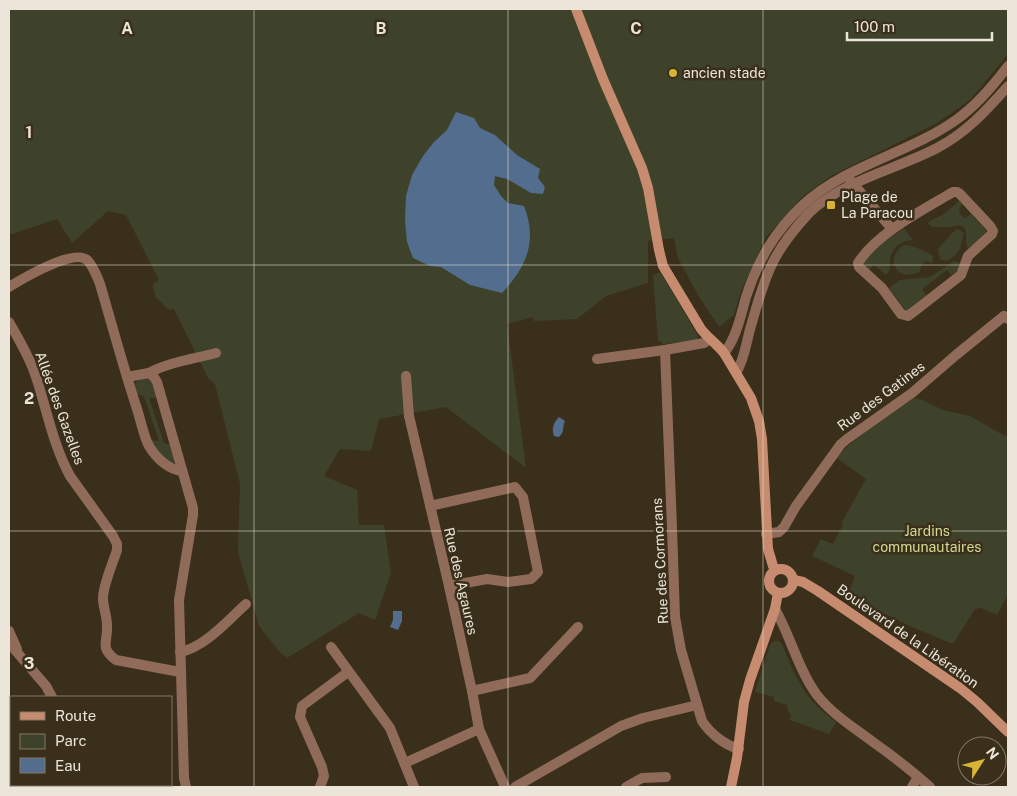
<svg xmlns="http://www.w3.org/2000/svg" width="1017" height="796" font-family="'Public Sans',sans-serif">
<rect width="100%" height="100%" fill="#3a2f1b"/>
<g fill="#3f422a">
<path d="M9,9h999v45l-38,46 -33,23 -106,53 -28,20 -37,41 -25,54 -7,24 -15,12 -21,-32 -20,-37 -4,-20 -26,3v42l-42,13 -29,23 -43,2 -1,-4 -26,7 19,144 -80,-61 -67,12 -8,32 -31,-2 -16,27 33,14 2,35h25l7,48 -16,47 -16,-7 -72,45 -8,-7 -20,-25 -21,-74 2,-68 -25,-100 -7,-6 -34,-69 -5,1 -14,-14 -2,-12 6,-4 -33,-65 -18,-4 -36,32 -15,-24 -48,16z"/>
<path d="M959,201l3,3 -3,6 1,4 5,4 6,-4 15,16v2l-18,17 -2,-6v-12l-2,-4 -5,-2 -9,2h-18l-4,-4 2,-2 14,-7z"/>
<path d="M904,228l9,12c-18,1 -25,14 -23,30l-4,5 -12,-10 -5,5 -5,-6v-2l19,-20z"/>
<path d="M958,229l6,4c-4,15 -3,21 -18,28l-6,-2 -2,-10 15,-17z"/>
<path d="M904,245c10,1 20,5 29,11v5l-2,2 -4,-2 -6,4 -1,6c-21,13 -38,-11 -16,-26z"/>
<path d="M954,261l7,2 -3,8 -6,5 -5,-6 -25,19 4,6 -18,15h-2l-2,-1 -15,-21 11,-8 30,-3z"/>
<path d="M660,272l38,64 -1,4 -5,1 -29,3 -5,-4 -5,-65z"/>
<path d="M145,378l6,3 7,17h-9l15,45 9,3 3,13 -2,4 -3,1 -18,-17 -3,-7 9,1 -15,-45 -8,-2 -2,-9 3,-4z"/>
<path d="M914,398l8,2 21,10 27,6 33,19 5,1v158l-11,21 -16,-7 -6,1 -22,35 -43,-18 -59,-28 -2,-6 6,-16 -43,-20 9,-17 12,5 10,-19 -1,-3 24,-43 -29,-21 12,-13 23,-18z"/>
<path d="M774,641h5l3,3c7,18 17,42 30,57 7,8 16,15 24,21l-7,12 -39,-14 1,-6 -3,-2 -1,-7 -13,-4v-4l-19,-5 15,-47z"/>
</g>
<g fill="#536d8e">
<path d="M456,112l18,6 6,10 15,7 22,20 23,14 -2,9 7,9 -2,7 -12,-1 -24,-14 -12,-3 -1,9 7,11 7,7 16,3c14,36 2,61 -22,87l-32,-8 -29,-18 -11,-1 -17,-8 -6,-16 -2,-22 1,-24 6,-21 11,-19 11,-14 13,-12z"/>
<path d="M559,417l6,4c-3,6 0,11 -6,16l-5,-1c-3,-8 0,-14 5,-19z"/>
<path d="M393,611h9v10l-4,9 -8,-3 3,-7z"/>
</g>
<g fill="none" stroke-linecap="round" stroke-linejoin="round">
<g stroke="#916b5a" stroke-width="10">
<path d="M850,180l42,49"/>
<path d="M953,192h4l3,2 30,32 3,5 -1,3 -24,22 -7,19 -49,38 -4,3 -7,-2 -19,-26 -23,-21 -1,-4c19,-30 65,-53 95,-71z"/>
<path d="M9,287c13,-8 65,-39 78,-27 4,3 11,18 13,24 12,41 23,82 36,122 4,11 8,32 13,40 7,12 20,24 33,25"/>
<path d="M9,322c10,18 21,35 27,55 11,33 17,68 34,99l43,60 4,8v6c-4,13 -14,35 -14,48 0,9 4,18 4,27 1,18 -8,22 9,35l64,12"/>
<path d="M665,350l7,178 3,89 6,33 21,71c8,12 22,24 37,28"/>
<path d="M724,353c12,-14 17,-38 22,-56 12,-37 29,-66 57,-92 43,-40 105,-51 153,-85 20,-14 37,-34 52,-54"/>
<path d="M597,359l68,-9 39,-7 6,-4"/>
<path d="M149,373c20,-11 45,-14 67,-20"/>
<path d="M736,373c9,-14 10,-31 15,-47 6,-21 12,-44 22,-64 9,-18 23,-35 36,-49 33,-32 88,-44 128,-65 29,-15 50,-38 71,-62"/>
<path d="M406,376l3,40 40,170 23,105 7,38 26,58"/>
<path d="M127,377l22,-4 5,4 3,5 36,126v7l-14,85 5,178 2,9"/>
<path d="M430,506l85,-19 8,10 15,75 -7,7 -23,3 -21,-3 -38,7"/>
<path d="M766,534l13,-2 5,-5 12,-21 45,-62 6,-5 65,-46 44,-38 48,-39 4,3"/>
<path d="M775,609c15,26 24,62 42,86 15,19 36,32 56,47 20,14 39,29 57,45"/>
<path d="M9,631l8,18"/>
<path d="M9,643l37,43 6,11"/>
<path d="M331,647l59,81 24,59"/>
<path d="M180,652c25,-5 47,-31 66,-48"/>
<path d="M472,691l58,-13 48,-51"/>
<path d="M405,763l74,-34"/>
<path d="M107,785l1,2"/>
<path d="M320,787l4,-11 -2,-9 -22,-50 2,-11 46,-34"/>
<path d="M515,787l106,-61 22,-8 54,-13"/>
<path d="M626,787l16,-9 24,-1"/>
<path d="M912,787l6,-10"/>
</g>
<g stroke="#c78c70" stroke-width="10">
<path d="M576,9l27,70 39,89 6,20 11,62 4,16 38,63c7,9 16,15 23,24l27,45 8,23 3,18 6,110 5,17 3,4"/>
<circle cx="781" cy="581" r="12"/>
<path d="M794,580l9,2 15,9 142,97 17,14 31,30"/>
<path d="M731,787l6,-29 7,-56 6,-22 25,-71 3,-16"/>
</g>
</g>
<path fill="none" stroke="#ece5d9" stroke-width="1" stroke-opacity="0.55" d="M254,9v778M508,9v778M763,9v778M9,265h999M9,531h999"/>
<g fill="#d7b434" stroke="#3a2f1b" stroke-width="2">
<circle cx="673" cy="73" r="5"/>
<rect x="826" y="200" width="10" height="10" rx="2.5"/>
</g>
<g text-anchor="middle" stroke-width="5" stroke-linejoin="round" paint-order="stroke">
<g font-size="14" fill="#ece5d9" stroke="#3a2f1b" text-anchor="start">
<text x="683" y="78">ancien stade</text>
<text x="841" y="202">Plage de<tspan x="841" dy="16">La Paracou</tspan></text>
</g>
<g font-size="14" fill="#ece5d9" stroke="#3a2f1b">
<text transform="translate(881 396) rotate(-37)" y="5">Rue des Gatines</text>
<text transform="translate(60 408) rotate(70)" y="5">Allée des Gazelles</text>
<text transform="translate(660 561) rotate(-93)" y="5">Rue des Cormorans</text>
<text transform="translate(461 581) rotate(77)" y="5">Rue des Agaures</text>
<text transform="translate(908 636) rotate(35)" y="5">Boulevard de la Libération</text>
</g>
<g font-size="14" fill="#d3da94" stroke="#3a2f1b">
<text x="927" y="536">Jardins<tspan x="927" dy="16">communautaires</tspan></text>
</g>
</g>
<g font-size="16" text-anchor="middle" font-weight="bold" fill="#ece5d9" stroke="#3a2f1b" stroke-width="5" stroke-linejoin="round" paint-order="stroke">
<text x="127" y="34">A</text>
<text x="381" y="34">B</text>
<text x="636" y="34">C</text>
<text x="29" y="138">1</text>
<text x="29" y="404">2</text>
<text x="29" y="669">3</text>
</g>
<rect width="1017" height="796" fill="none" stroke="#ece5d9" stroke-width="20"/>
<rect x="10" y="696" width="162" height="90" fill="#3a2f1b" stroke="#817867"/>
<rect x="20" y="712" width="25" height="8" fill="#c78c70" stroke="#817867"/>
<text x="55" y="721" font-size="15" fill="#ece5d9">Route</text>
<rect x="20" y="734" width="25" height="15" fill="#3f422a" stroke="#817867"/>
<text x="55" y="746" font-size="15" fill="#ece5d9">Parc</text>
<rect x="20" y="758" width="25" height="15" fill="#536d8e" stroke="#817867"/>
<text x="55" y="771" font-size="15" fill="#ece5d9">Eau</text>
<g transform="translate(982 761) rotate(54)"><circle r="24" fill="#3a2f1b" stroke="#817867"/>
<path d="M0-4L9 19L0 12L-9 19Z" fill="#d7b434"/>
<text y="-8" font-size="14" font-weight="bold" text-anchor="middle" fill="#ece5d9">N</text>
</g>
<path d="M847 32v8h145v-8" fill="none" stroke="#ece5d9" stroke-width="2.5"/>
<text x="854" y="32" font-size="15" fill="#ece5d9" stroke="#3a2f1b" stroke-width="4" paint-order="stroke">100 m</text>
</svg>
